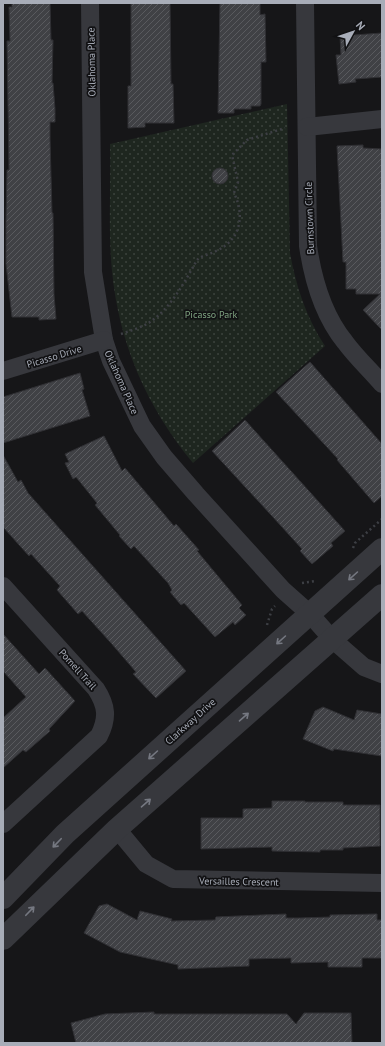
<svg xmlns="http://www.w3.org/2000/svg" width="385" height="1046" font-family="'PT Sans',sans-serif">
<defs>
<pattern id="park-dots" width="8" height="8" patternUnits="userSpaceOnUse"><rect width="8" height="8" fill="#1e261f"/><path d="M2 2h.1M6 6h.1" fill="none" stroke="#3c433d" stroke-width="1.8" stroke-linecap="round"/></pattern>
<pattern id="building-hatch" width="6" height="6" patternUnits="userSpaceOnUse"><rect width="6" height="6" fill="#404145"/><path d="M-1 1l2-2M0 6l6-6M5 7l2-2" fill="none" stroke="#595a5e"/></pattern>
</defs>
<rect width="100%" height="100%" fill="#161618"/>
<path fill="url(#park-dots)" d="M287,104l3,149c6,33 16,64 35,93l-132,117c-46,-56 -74,-119 -81,-192 -4,-42 -1,-85 -2,-127z"/>
<g fill="url(#building-hatch)" stroke="#303034">
<path d="M12,3h38l1,37h2l-1,43h1l2,26v13h-5v17l2,74h1l1,82 2,24 -17,1v-3h-27l-6,-53v-42l1,-52h2l-2,-129h3l-1,-34h3z"/>
<path d="M131,3h39l1,81h2l1,39h-29v4l-17,1v-42h3z"/>
<path d="M220,3h40v12l5,-1 1,48h-5v42l-1,2h-9v3h-17v4h-16z"/>
<path d="M382,33v44l-27,2 1,3 -17,2 -3,-29h5l-1,-19z"/>
<path d="M363,145v3l19,1v181l-19,-20 17,-16h-24v-5h-10v-27h-3l-6,-116z"/>
<circle cx="220" cy="176" r="8"/>
<path d="M310,362l72,82v52l-8,7 -37,-43 1,-1 -62,-67z"/>
<path d="M80,373l4,16 -2,1 8,26 -87,27v-46z"/>
<path d="M245,420l100,111 -14,12 2,3 -21,18 -12,-13 2,-2 -30,-33 -60,-65z"/>
<path d="M104,436l18,35 3,-3 49,58 2,-2 23,26 -2,1 45,54 -3,3 7,7 -11,10 -2,-3 -18,15 -31,-34 -3,2 -11,-13 2,-2 -4,-7 -34,-37 -3,3 -12,-13 1,-1 -25,-30 2,-2 -21,-26 -3,2 -8,-16 4,-1 -4,-8z"/>
<path d="M3,455l15,27 3,-2 7,13 158,178 -30,27 -23,-24 3,-2 -25,-29 -29,-32 -4,3 -21,-24 3,-4 -29,-32 -2,2 -26,-29z"/>
<path d="M3,634l36,40 6,-6 30,33 -26,28 1,2 -24,21 -3,-2 -20,18v-50l23,-21 -23,-26z"/>
<path d="M323,707l31,13 3,-10 25,4v42l-48,-7 -1,2 -30,-12 12,-28z"/>
<path d="M272,801h33v1h38v3h37v41l-37,2v2h-23v2l-48,-1v-4l-71,2v-31h42v-9l29,-1z"/>
<path d="M107,904l30,16 3,-9 32,8 -1,2 44,-1 1,-3 22,-1 48,-2v4h14l30,-1v-2l47,-1v6h5v38h-20v9h-34v-5l-37,1v-5l-42,1v7l-71,3v-4l-58,-13 -36,-19 15,-27z"/>
<path d="M154,1012v2h133l9,10 8,-11h47l1,30h-276l-5,-20 34,-9z"/>
</g>
<g fill="none" stroke-linecap="round" stroke-linejoin="round">
<g stroke="#3d3f44" stroke-width="2.5" stroke-dasharray="2 3" stroke-linecap="butt">
<path d="M121,334c9,-3 18,-6 26,-10 23,-14 37,-41 50,-64 5,-5 12,-5 19,-9 25,-11 29,-36 18,-58l4,-11 -6,-27 15,-15 38,-12"/>
<path d="M353,548l2,-5 27,-24"/>
<path d="M302,583l14,-2"/>
<path d="M267,625l5,-16 3,-3"/>
</g>
<g stroke="#37383d" stroke-width="18">
<path d="M90,3l3,269 11,68 7,21 31,65 22,31 32,37 87,96 27,24 22,25 32,28 18,7"/>
<path d="M305,3l3,243c5,34 15,69 37,96 11,15 25,28 37,42"/>
<path d="M307,127l75,-8"/>
<path d="M3,371l101,-31"/>
<path d="M3,586l93,103c11,17 12,29 3,47l-96,88"/>
<path d="M117,829l29,35 27,15 209,4"/>
</g>
<g stroke="#37383d" stroke-width="22">
<path d="M3,898l62,-64 317,-285"/>
<path d="M3,939l114,-110 265,-234"/>
</g>
</g>
<defs><path id="oneway-shaft" d="M-6 0H5M1.5-3L5.5 0L1.5 3" fill="none" stroke-width="1.6" stroke-linecap="round" stroke-linejoin="round"/></defs>
<g stroke="#757881">
<use href="#oneway-shaft" transform="translate(353 576) rotate(138)"/>
<use href="#oneway-shaft" transform="translate(281 640) rotate(138)"/>
<use href="#oneway-shaft" transform="translate(244 717) rotate(-41)"/>
<use href="#oneway-shaft" transform="translate(153 755) rotate(138)"/>
<use href="#oneway-shaft" transform="translate(146 803) rotate(-41)"/>
<use href="#oneway-shaft" transform="translate(57 843) rotate(134)"/>
<use href="#oneway-shaft" transform="translate(30 911) rotate(-46)"/>
</g>
<g text-anchor="middle" stroke-width="3.5" stroke-linejoin="round" paint-order="stroke">
<g font-size="10" fill="#a8adb8" stroke="#111113">
<text transform="translate(91 62) rotate(-91)" y="4">Oklahoma Place</text>
<text transform="translate(309 218) rotate(-92)" y="4">Burnstown Circle</text>
<text transform="translate(54 356) rotate(-17)" y="4">Picasso Drive</text>
<text transform="translate(122 382) rotate(66)" y="4">Oklahoma Place</text>
<text transform="translate(78 669) rotate(48)" y="4">Pomell Trail</text>
<text transform="translate(190 721) rotate(-42)" y="4">Clarkway Drive</text>
<text transform="translate(239 881) rotate(1)" y="4">Versailles Crescent</text>
</g>
<g font-size="10" fill="#7fa381" stroke="#111113">
<text x="211" y="318">Picasso Park</text>
</g>
</g>
<rect width="385" height="1046" fill="none" stroke="#a8adb8" stroke-width="8"/>
<g transform="translate(353 32) rotate(50)" stroke="#111113" stroke-width="3" paint-order="stroke">
<path d="M0-3L7 15L0 10L-7 15Z" fill="#a8adb8"/>
<text y="-6" font-size="11" font-weight="bold" text-anchor="middle" fill="#a8adb8">N</text>
</g>
</svg>
